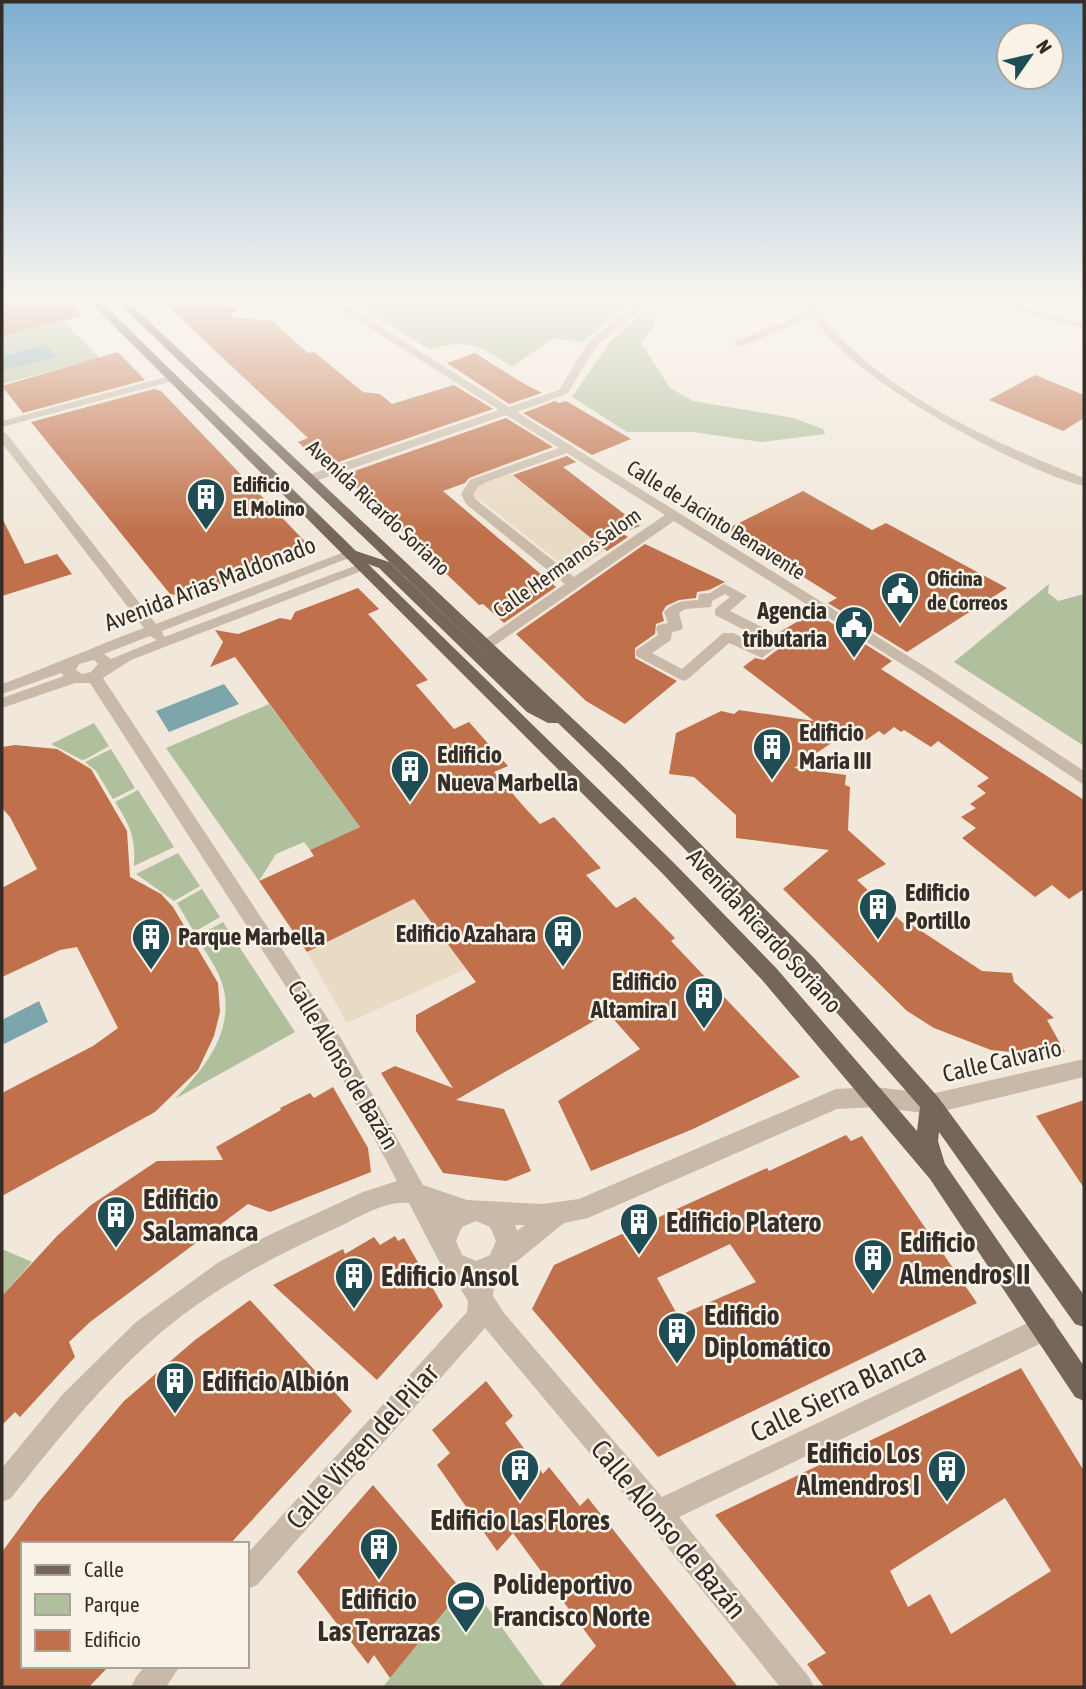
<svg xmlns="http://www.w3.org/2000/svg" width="1086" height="1689" font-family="'Asap Condensed',sans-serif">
<rect width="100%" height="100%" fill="#f1e8db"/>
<g fill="#b0bf9c">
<path d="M353,297h285l-56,45 -29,-4 -41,29c-33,-22 -44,-28 -83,-18l-62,-38z"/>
<path d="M643,312l14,1 -4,14 -12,16 29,45 23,13 101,17 29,11 2,5 -63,8 -69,-10h-66l-55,-35 38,-55z"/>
<path d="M64,321l35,37 -97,26v-13l54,-14 -11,-13 -43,12v-20z"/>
<path d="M1049,584l-1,9 10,8 26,-7v152l-130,-84z"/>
<path d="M269,704l91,123 -50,23 -6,-8 -28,12 -17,27 -93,-133z"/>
<path d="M94,723l15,23 -23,13 -4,1 -31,-16z"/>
<path d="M111,749l24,39 -22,11 -17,-28 -11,-9z"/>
<path d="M138,790l36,57 -40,19c2,-28 -4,-41 -19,-64z"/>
<path d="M178,853l22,33 -26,15 -38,-27z"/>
<path d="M202,889l18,28 -26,15 -17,-29z"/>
<path d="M223,922l72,110 -120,67c28,-29 58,-65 49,-109 -4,-19 -18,-37 -28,-53z"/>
<path d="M2,1249l30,13 -30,34z"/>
<path d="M469,1582l76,105h-162l7,-9z"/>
</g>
<g fill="#e8dac3">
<path d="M507,473l7,3 92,74 -25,16 -18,-1 -81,-64h-6l-4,-6 7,-12z"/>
<path d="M414,899l52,70 -119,54 -40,-71z"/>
</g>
<g fill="#7ca6ac">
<path d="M46,344l11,13 -55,14v-15z"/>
<path d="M224,684l15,20 -70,28 -13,-21z"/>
<path d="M39,1001l9,21 -46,23v-25z"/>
</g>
<g fill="#c0704a" fill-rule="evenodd">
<path d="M2,297h62l19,19 -81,20z"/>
<path d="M158,297h71l-7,9 18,1 -10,10 42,4 36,32 6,-1 49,40 17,2 12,10 62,-19 39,24 -169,58 -26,-25 10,-4z"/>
<path d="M118,352l27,28 -122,33 -21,-27z"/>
<path d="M475,353l46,29 21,11 -33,11 -62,-41z"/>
<path d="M1035,375l49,20v23l-21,13 -74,-31z"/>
<path d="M154,389l7,2 152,159 -127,47 -16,-3 -139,-172z"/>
<path d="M555,401l4,2 7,-2 65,38 -39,16 -69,-42z"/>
<path d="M506,418l47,29 -84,31 -4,5 -22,8 113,96 -52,36 -21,-19 -4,1 -136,-130z"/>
<path d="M567,456l9,6 -13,5 77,59 -19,7 7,4 -21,14 -94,-76z"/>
<path d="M803,491l69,39 14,-7 121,65 -100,64 -79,-49 9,-5 -110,-69z"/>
<path d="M2,518l23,46 32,-10 15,20 -70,22z"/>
<path d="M645,544l80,38 -16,8 -12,2 -1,6 -17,2 -13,6 -4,7 2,8 -8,3 -1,10 -20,14v10l42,23 -52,43 -39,-23 -70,-67z"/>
<path d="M358,588l21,21 -11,5 60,66 -12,5 38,44 15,-7 39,44 -14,6 31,36 15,16 14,-7 47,51 -15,7 30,33 19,-11 40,41 -4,3 129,136 -107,52 -102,42 -33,-70 82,-52 -32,-36 -152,87 48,9 27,62 -25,10 -63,-8 -62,-100 14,-7 58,22 -37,-57v-16l60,-33 -62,-83 -107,53 -48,-71 55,-25 -4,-6 50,-23 -125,-170 -25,10 13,-25 -8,-12 23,4 42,-16 11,2 4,-8z"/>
<path d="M814,612l78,49 -11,8 203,131v89l-15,10 -17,-14 -17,12 -73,-59 14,-10 -15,-11 15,-9 -6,-4 16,-11 -9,-7 12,-8 -51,-37 -7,6 -27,-17 -3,2 -7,-5 -10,8 -5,-4 -13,9 -15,-10 -57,38 52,7 -1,10 5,2 -2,43 38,34 -29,16 46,43 3,-2 76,50 30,2 2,9 40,36 -7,2 18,32 -25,3 -49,-5 -57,-22 -27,-17 -124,-122 46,-39 -93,-12v-23l-42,-38 -25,-3 7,-41 45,-22 13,3 5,-4 75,11 -71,-54 12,-9 9,2 17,-13 -3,-14z"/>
<path d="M15,745l42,4 34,20 36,62 3,46 31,17 12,13 45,76 2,29 -6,24 -16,34 -43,42 -153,84v-103l91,-47 25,-18 -41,-81 -17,3 -58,27v-89l35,-19 -27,-52 -8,-9v-61z"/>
<path d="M333,1087l35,61 3,24 -101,40 -22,-8 -158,118 -21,20 6,15 -55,60 -5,-5 -13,13v-129l55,-60 34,-31 66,-44 66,-1 -7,-13 65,-37 -1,-2 30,-15 4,5z"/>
<path d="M1084,1100v88l-48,-72z"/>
<path d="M846,1135l5,6 11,-5 115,167 -319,154 -126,-148 22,-44 213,-97 2,3zM730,1244l26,38 -78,34 -21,-38z"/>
<path d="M395,1236l3,5 6,-3 39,68 -66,74 -104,-95 70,-36 2,5 29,-17 6,8z"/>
<path d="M250,1300l102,111 -122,133h-207v122h86l-20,21h-87v-135l36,-49 86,-102 71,-61z"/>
<path d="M1021,1368l63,103v216h-260l-17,-23 19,-11 -111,-138zM1005,1498l46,73 -100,63 -21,-40 -22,13 -18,-36z"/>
<path d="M486,1381l27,35 -8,7 38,51 6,-7 31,39 8,-8 150,189h-180l38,-41 -83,-113 -16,18 -60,-86 13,-12 -18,-23z"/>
<path d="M373,1485l89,105 -72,88 -16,-23 -6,9 -71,-92z"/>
</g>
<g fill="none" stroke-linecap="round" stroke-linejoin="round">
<path fill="#c8b9a8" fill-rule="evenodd" d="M724,584l23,12 -17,15 46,23 2,3 -2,3 3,5 -17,13 -33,-15 -41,36 -5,2 -47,-25v-6l22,-15 -2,-7 2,-3 10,-2 -4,-11c10,-11 20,-11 34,-12l1,-6 11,-1zM725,594l5,3 -15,12v6l45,23 -1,2 4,5 -2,1 -28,-13h-10l-41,36 -30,-16 19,-13 1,-8 9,-2 2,-3 -4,-14 6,-4 26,-2 1,-6z"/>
<g fill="#c8b9a8" fill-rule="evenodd">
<path d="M321,297h12l176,110 50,-17 31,-50 57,-43h11l-60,47 -31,50 -50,18 417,260 150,99v14l-160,-107 -250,-157 -183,127h-10v-6l84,-58 -99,-80 -5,-10 9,-14 89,-32 -53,-33 -193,67h-8v-6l194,-66zM567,453l98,62 -91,62 -99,-78 -2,-5 6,-8 10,-5z"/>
<path d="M803,297h10c5,9 9,20 16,28 60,71 170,120 255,153v8c-64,-16 -241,-111 -271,-170l-70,30h-8v-4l75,-31z"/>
<path d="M968,297h17l99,26v6z"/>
<path d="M173,375l5,3 -1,2 -175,47v-6z"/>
<path d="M2,432l4,1 150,191 191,-73h10l2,3 -197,77 2,6 196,-73 5,-1 7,4 -241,93 -28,18 239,362 81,145 44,15 76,4 36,-5 257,-110 40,-2 55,7 153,-35v18l-153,37 -55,-7 -39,2 -249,109 -24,5 -69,56 -2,17 11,17 158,184 374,-178 9,-3 9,3 3,9 -3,9 -375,180 130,160 5,10h-34l-132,-164 -163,-195 -228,257 -10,4v-35l220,-242 1,-11 -14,-23 -12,-11 -33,-64c-26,-3 -52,16 -75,26 -49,22 -95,46 -139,77 -73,52 -129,123 -184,192l-9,4v-34l61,-74 73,-72 83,-60 48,-26 96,-44 34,-11 -69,-129 -238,-369h-15l-73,25v-10l62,-22 -3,-3 -59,21v-10c49,-18 93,-38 142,-56l-142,-185zM150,636l7,4 -46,19 -7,-5zM94,660l4,4 -7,8 -9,2 -6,-4 3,-6zM476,1221l14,6 6,14 -6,14 -14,6 -14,-6 -6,-14 6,-14zM515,1225h10l-8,6z"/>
<path d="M145,1666h35l-14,21h-35l5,-10z"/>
</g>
<path fill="#766559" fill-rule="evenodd" d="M85,297h11l260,254 33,11 150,143 -427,-408h11l499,468 192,193 124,139 146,198v32l-9,-3 -136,-192 -1,9 7,23 139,202v35l-9,-4 -145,-218 -167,-198 -101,-108zM368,564l11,4 148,144 21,11h10c128,122 246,251 362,384l-3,24 -140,-162 -103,-106z"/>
</g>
<linearGradient id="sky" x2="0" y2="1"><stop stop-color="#7daed0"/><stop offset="0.56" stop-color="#f9f5ef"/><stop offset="1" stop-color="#f9f5ef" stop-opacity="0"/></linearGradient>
<rect width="1086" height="534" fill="url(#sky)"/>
<defs>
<g id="building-pin" transform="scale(2.0125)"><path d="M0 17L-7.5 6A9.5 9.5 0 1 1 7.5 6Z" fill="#1f4d55" stroke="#f8f2e7"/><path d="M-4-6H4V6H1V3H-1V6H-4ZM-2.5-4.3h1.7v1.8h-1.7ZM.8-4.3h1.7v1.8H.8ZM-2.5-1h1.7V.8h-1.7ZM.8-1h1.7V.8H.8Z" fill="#fff"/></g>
<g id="civic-pin" transform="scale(2.0125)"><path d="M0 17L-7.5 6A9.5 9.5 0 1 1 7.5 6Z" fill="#1f4d55" stroke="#f8f2e7"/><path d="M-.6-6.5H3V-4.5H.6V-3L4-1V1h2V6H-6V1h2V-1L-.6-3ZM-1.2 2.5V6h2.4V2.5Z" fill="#fff"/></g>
<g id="stadium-pin" transform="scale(2.0125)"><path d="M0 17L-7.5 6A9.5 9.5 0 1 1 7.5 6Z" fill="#1f4d55" stroke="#f8f2e7"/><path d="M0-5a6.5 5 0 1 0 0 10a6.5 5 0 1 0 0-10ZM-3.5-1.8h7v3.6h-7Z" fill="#fff"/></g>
</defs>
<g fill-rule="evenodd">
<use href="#building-pin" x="206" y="497"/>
<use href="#civic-pin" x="900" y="591"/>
<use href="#civic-pin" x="854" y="625"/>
<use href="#building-pin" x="772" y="747"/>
<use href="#building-pin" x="410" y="769"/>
<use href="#building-pin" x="878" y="907"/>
<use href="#building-pin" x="563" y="934"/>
<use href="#building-pin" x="151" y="937"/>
<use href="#building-pin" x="704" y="996"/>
<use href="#building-pin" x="116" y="1215"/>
<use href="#building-pin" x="639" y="1222"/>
<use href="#building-pin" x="873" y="1258"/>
<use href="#building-pin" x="354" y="1276"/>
<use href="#building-pin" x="677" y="1331"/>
<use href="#building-pin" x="175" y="1381"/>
<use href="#building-pin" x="520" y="1468"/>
<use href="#building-pin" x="947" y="1469"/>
<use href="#building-pin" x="379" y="1547"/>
<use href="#stadium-pin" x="466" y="1600"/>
</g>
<g text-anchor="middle" stroke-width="5" stroke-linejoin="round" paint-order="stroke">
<g font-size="21" font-weight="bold" fill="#352d28" stroke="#f8f2e7" text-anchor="start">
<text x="233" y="492">Edificio<tspan x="233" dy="24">El Molino</tspan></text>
<text x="927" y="586">Oficina<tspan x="927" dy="24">de Correos</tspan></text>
</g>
<g font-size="21" fill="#352d28" stroke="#f8f2e7">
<text transform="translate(378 508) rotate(43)" y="7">Avenida Ricardo Soriano</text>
<text transform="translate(716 520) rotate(32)" y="7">Calle de Jacinto Benavente</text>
<text transform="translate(567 563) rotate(-35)" y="7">Calle Hermanos Salom</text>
</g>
<g font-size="24" fill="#352d28" stroke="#f8f2e7">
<text transform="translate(210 584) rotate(-21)" y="8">Avenida Arias Maldonado</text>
<text transform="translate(764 931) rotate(47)" y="8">Avenida Ricardo Soriano</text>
<text transform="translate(1002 1061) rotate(-13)" y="8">Calle Calvario</text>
<text transform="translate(343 1065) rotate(59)" y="8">Calle Alonso de Bazán</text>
</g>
<g font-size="24" font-weight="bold" fill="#352d28" stroke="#f8f2e7" text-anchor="start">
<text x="827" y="619" text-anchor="end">Agencia<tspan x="827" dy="28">tributaria</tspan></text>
<text x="799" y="741">Edificio<tspan x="799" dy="28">Maria III</tspan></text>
<text x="437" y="763">Edificio<tspan x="437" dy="28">Nueva Marbella</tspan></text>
<text x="905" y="901">Edificio<tspan x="905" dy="28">Portillo</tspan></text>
<text x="536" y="942" text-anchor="end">Edificio Azahara</text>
<text x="178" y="945">Parque Marbella</text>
<text x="677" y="990" text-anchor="end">Edificio<tspan x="677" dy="28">Altamira I</tspan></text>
</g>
<g font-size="28" font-weight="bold" fill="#352d28" stroke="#f8f2e7" text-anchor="start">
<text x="143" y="1209">Edificio<tspan x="143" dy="32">Salamanca</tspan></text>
<text x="666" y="1232">Edificio Platero</text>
<text x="900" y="1252">Edificio<tspan x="900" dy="32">Almendros II</tspan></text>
<text x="381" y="1286">Edificio Ansol</text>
<text x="704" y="1325">Edificio<tspan x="704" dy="32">Diplomático</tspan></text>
<text x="202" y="1391">Edificio Albión</text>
<text x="920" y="1463" text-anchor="end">Edificio Los<tspan x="920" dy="32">Almendros I</tspan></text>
<text x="520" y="1530" text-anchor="middle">Edificio Las Flores</text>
<text x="493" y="1594">Polideportivo<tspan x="493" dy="32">Francisco Norte</tspan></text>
<text x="379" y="1609" text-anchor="middle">Edificio<tspan x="379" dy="32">Las Terrazas</tspan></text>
</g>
<g font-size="28" fill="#352d28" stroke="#f8f2e7">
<text transform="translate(838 1392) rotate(-26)" y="10">Calle Sierra Blanca</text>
<text transform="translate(362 1446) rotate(-48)" y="10">Calle Virgen del Pilar</text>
<text transform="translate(669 1529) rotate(50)" y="10">Calle Alonso de Bazán</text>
</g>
</g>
<rect width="1086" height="1689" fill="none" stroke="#352d28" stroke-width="7"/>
<rect x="21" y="1542" width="228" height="126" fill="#f8f2e7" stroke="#aaa39b" stroke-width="2"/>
<rect x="35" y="1565" width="35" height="10" fill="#766559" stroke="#aaa39b" stroke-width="2"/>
<text x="84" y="1577" font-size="21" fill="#352d28">Calle</text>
<rect x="35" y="1594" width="35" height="21" fill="#b0bf9c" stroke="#aaa39b" stroke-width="2"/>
<text x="84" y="1612" font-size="21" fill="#352d28">Parque</text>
<rect x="35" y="1630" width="35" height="21" fill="#c0704a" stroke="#aaa39b" stroke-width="2"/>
<text x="84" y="1647" font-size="21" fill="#352d28">Edificio</text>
<g transform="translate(1030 56) rotate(56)"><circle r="33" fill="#f8f2e7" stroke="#aaa39b" stroke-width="2"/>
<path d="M0-5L12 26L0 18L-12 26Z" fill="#1f4d55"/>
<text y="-10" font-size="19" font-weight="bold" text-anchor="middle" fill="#352d28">N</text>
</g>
</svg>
